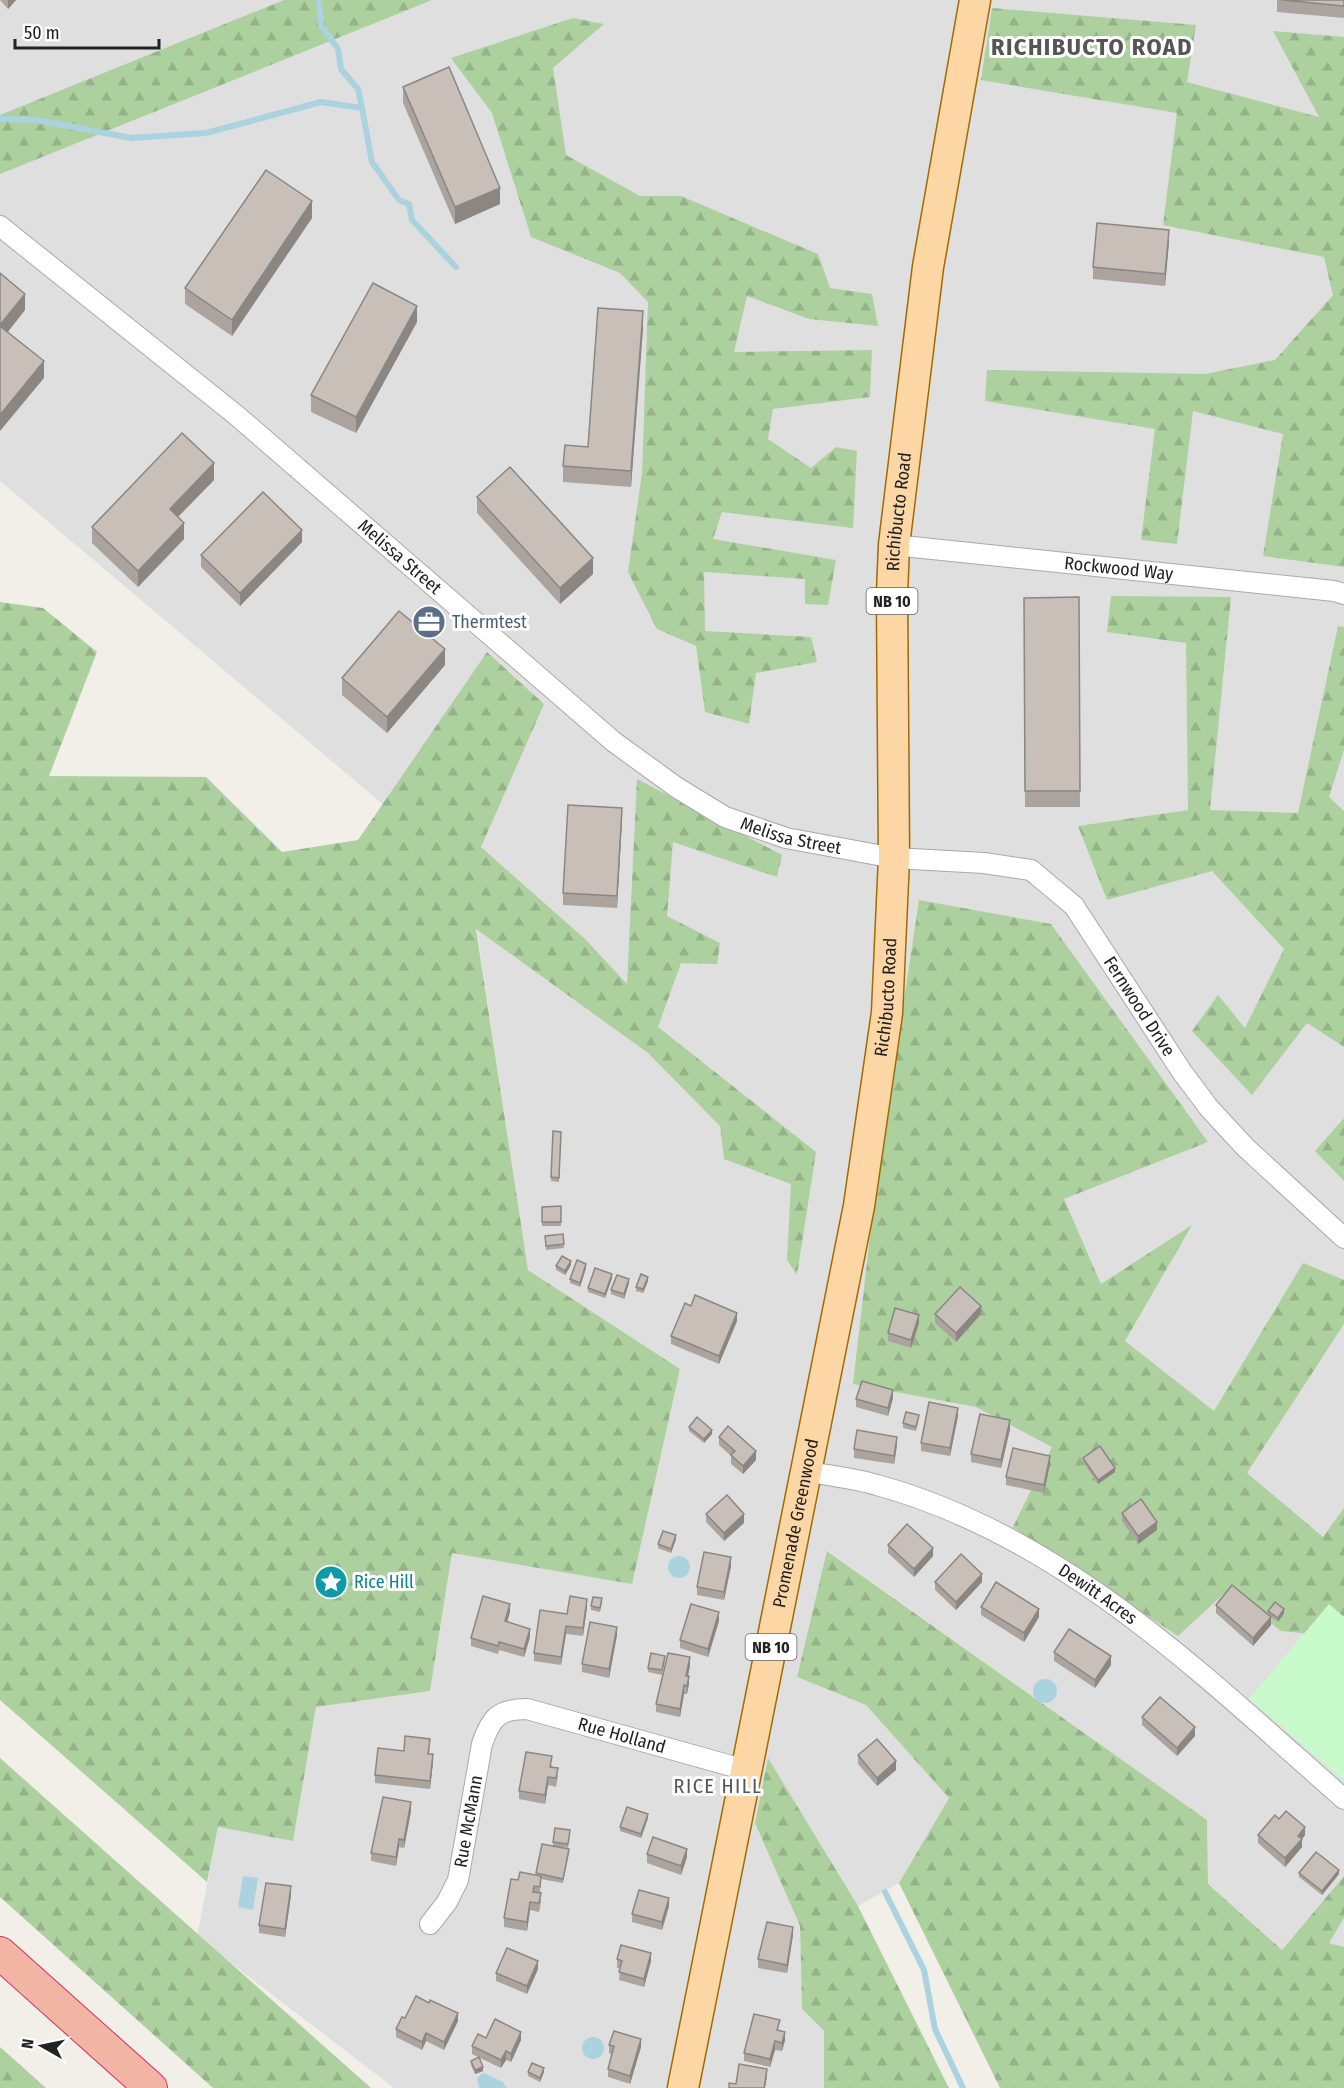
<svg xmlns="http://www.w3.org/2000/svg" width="1344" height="2088" font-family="'Fira Sans Condensed',sans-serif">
<defs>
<pattern id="forest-firs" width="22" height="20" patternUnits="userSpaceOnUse" patternTransform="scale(1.5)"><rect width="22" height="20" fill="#add19e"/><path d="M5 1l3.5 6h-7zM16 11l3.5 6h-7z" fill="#95b388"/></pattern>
</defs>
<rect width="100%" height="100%" fill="#f2efe9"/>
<g fill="#e0dfdf">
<path d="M0,0h1344v1876l-62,74 -74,-66 -1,-64 -379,-269 -31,126 69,28 83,93 -50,85 -41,23 -90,-147 -13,64 45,103 2,83 22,22v57h-430l-197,-151 21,-110 75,13 23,-133 114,-16 22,-139 228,-183 -152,-99 -59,-393 -469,-396z"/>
<path d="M1344,1918v29l-15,-4z"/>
</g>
<g fill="url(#forest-firs)">
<path d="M284,0h148l-432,174v-59z"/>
<path d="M992,8l204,17 -9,57 132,35 -46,-86 71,6v530l-81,-11 20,-122 -90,-23 -16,133 -36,-4 14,-111 -170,-28 2,-31 218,4 70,-14 58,-65 -9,-38 -161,-32 14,-112 -196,-33z"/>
<path d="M573,18l31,6 -51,44 13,87 74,41h41l137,58 12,34 42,6 6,32 -69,-7 -62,-23 -13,56 138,-2 -2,47 -97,12 -5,30 43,29 25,-21 21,4 -4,77 -131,-16 -9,27 123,21 -8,45 -23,-1v-25l-101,-7 1,59 106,6 6,25 -61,11 -7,51 -44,-12 -9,-66 -39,-17 -29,-57 14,-99 6,-171 -28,-29 -89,-36 -39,-124 -41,-55z"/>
<path d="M1111,596l120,1 -21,213 88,3 40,-187 6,1v123l-15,47 15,14v236l-37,-24 -55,72 -60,-64 26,-36 27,33 39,-79 -72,-78 -105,29 -29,-74 110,-16 -2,-167 -79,-11z"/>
<path d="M0,602l43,6 54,44 -48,124 157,1 76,75 76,-12 129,-188 57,52 -63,143 104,92 42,45 10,-205 145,76 -5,22 -104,-35 -6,74 53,27 -3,21 -36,-1 -23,64 158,125 -19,123 -10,-15 4,-76 -67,-25 -4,-33 -72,-73 -172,-124 52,341 152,99 -48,215 -180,-31 -22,138 -114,16 -23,134 -75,-14 -11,55 -207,-182z"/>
<path d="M919,900l132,24 157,218 -144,57 37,85 91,-59 -67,116 89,70 89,-148 41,17v44l-97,149 76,64 21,-29v138l-12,-10 -51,-5 -53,-41 -50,46 -165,-109 39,-80 -76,-40 -123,-23 22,-191z"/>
<path d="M1344,1118v63l-29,-30z"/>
<path d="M827,1551l380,269 1,64 74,66 62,-74v42l-15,25 15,4v141h-344l-101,-205 50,-85 -83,-93 -69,-28z"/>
<path d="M0,1758l371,330h-158l-213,-191z"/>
<path d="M768,1758l90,148 91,182h-125v-57l-22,-22 -2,-83 -45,-103z"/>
<path d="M0,2047l46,41h-46z"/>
</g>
<path fill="#c8facc" d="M1329,1604l15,13v163l-95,-81z"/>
<g fill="#aad3df">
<circle cx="679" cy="1567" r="11"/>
<circle cx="1045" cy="1691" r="12"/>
<path d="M243,1876l15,2 -5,32 -15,-3z"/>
<circle cx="593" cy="2048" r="11"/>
<path d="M484,2073l19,9 4,6h-27c-4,-6 -4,-12 4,-15z"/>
</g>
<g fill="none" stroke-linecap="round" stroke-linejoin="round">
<g stroke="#aad3df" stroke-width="6">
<path d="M319,0l2,25 17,24 3,20 17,20 4,19"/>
<path d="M0,119l36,1 95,18 75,-5 115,-31 41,6 10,54 27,38 10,4 3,16 44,47"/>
<path d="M885,1892l39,78 11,59 28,59"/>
</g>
<g stroke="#a9a9a9" stroke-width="22">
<g id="minor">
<path id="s1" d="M0,226l236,189 378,327 62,45 49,30 61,21 108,20 90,5 47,7 43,36 108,166 27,36 36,39 99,91"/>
<path id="s2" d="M894,545l440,46 10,3"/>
<path id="s3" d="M806,1471c23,5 48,7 71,14 186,51 326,190 467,314"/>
<path id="s4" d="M430,1924l17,-22 11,-22 24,-136c9,-26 16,-35 45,-35l219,61"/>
</g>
</g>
<g stroke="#a06b00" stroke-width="33">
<g id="primary">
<path id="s5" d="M683,2088l176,-882 28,-193 7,-155 -2,-264 2,-49 34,-278 47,-267"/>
</g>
</g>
<g stroke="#dc2a67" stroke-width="34">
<path id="trunk" d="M0,1953l151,135"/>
</g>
<use href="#minor" stroke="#fff" stroke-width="20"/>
<use href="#primary" stroke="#fcd6a4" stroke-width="30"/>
<use href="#trunk" stroke="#f2b4a3" stroke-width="32"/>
</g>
<g fill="#aba49e">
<path d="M0,0h16l-8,9z"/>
<path d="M1277,0h67v18l-67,-6z"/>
<path d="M403,87l97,117 -45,20 -52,-121z"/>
<path d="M312,218l-80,118 -47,-32v-16z"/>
<path d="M1169,242l-4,44 -72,-7v-12z"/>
<path d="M417,322l-61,111 -45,-21v-17z"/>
<path d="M643,328l-12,159 -68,-5v-16l25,-19z"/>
<path d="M214,480l-36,37 6,22 -46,48 -46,-44v-16z"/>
<path d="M477,497l116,77 -33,30 -83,-91z"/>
<path d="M302,542l-62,64 -39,-39v-12z"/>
<path d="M1079,597l1,210h-55l-1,-209z"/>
<path d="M445,665l-58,68 -45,-38v-17z"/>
<path d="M622,820l-5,88 -54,-3v-12z"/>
<path d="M553,1131l8,1 -2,50 -8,-1z"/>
<path d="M561,1206v20h-19v-19z"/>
<path d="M563,1234l1,14 -18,2 -1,-14z"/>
<path d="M571,1265l-6,10 -9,-5v-4z"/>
<path d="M586,1268l-6,19 -10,-4v-4z"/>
<path d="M612,1278l-7,20 -17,-6v-4z"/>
<path d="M648,1281l-5,12 -7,-2v-4z"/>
<path d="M629,1283l-5,16 -13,-5v-4z"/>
<path d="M935,1314h46l-25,28 -21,-19z"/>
<path d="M737,1321l-18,43 -48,-20v-8z"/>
<path d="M919,1323l-8,25 -23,-7v-8z"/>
<path d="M893,1398l-5,18 -32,-9v-8z"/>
<path d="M958,1416l-8,40 -29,-5v-8z"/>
<path d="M919,1419l-3,12 -13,-3v-5z"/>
<path d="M689,1427l23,7 -8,9 -15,-12z"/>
<path d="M1010,1429l-9,39 -30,-6v-8z"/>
<path d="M719,1437l37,23 -13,14 -12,-10v-8l-12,-11z"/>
<path d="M897,1445l-3,19 -40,-6v-9z"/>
<path d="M1083,1458l32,14 -17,12 -15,-22z"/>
<path d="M1050,1464l-6,29 -38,-8v-8z"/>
<path d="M1122,1513l35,17 -19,14 -16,-23z"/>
<path d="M706,1514l38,9 -20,18 -18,-19z"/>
<path d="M676,1539l-5,14 -13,-5v-4z"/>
<path d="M888,1545l45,11 -19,21 -26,-24z"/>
<path d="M731,1566l-7,34 -27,-5v-8z"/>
<path d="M935,1582h47l-26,28 -21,-20z"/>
<path d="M602,1603l-2,9 -9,-2v-4z"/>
<path d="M1216,1605l52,9v-3l16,2 -6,9 -7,-5v8l-18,21 -37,-33z"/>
<path d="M587,1607l-4,29 -17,-2 -5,31 -27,-4v-8l33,-39z"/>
<path d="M981,1607l58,10 -15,25 -43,-27z"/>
<path d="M510,1612l-3,10 23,15 -6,20 -25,-7 -1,4 -27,-8v-8z"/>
<path d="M719,1621l-11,36 -28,-9v-8z"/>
<path d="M617,1635l-8,43 -27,-6v-8z"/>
<path d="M1054,1652l57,13 -16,23 -41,-27z"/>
<path d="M665,1660l-3,15 -14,-3v-4z"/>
<path d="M690,1666l-2,10 1,8 -2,10h-3l-4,23 -24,-5v-8z"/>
<path d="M1142,1717l53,19 -18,20 -35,-31z"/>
<path d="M430,1747l-1,7 4,8 -3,27 -55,-6v-8l29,-24z"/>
<path d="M858,1755l38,15 -19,16 -19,-22z"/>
<path d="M552,1765v2l6,9 -2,11 -8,-2 -3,19 -26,-5v-8z"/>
<path d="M411,1811l-7,37 -5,-1 -3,19 -25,-5v-8z"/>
<path d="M648,1818l-7,20 -21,-7v-4z"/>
<path d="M570,1834l-2,14 -15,-2v-4z"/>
<path d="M1258,1835h47l-3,4v8l-17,20 -27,-24z"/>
<path d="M542,1844l27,9 -6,30 -22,-4 -1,14 1,9 -2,10 -9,-2 -3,21 -23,-4v-9l14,-38 18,-5z"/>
<path d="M647,1854l40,3 -6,18 -34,-12z"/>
<path d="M1299,1873l40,1 -17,21 -23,-18z"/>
<path d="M291,1895l-6,42 -26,-4v-8z"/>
<path d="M669,1906l-7,24 -30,-8v-8z"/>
<path d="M793,1935l-6,38 -29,-5v-9z"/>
<path d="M617,1959l34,2 -7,26 -25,-7 1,-12h-3z"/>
<path d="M538,1969l-11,25 -31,-13v-8z"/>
<path d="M405,2018l53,3 -14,29 -18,-9 -4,9 -26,-13v-8z"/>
<path d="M780,2029l-1,2 6,9 -3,11 -7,-1 -5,17 -26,-6v-8z"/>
<path d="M486,2038l35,2 -10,22 -5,-2 -5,8 -21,-10 3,13 -8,3 -4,-9v-4l7,-4 -6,-3v-8z"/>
<path d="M609,2045l32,2 -11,37 -22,-7v-8l4,-15 -3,-1z"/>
<path d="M528,2072h16l-4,10 -12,-6z"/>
</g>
<g fill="#8b8681">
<path d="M8,0h8l-8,9z"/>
<path d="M500,188v16l-45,20v-17z"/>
<path d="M312,201v17l-80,118v-16z"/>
<path d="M1169,230v12l-4,44v-12z"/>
<path d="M25,294v16l-25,32v-17z"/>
<path d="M417,306v16l-61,111v-16z"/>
<path d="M643,311v17l-12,159v-16z"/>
<path d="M44,361v17l-44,53v-16z"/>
<path d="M214,463v17l-44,45v-16z"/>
<path d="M184,523v16l-46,48v-16z"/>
<path d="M302,530v12l-62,64v-13z"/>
<path d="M593,558v16l-33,30v-16z"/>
<path d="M445,649v16l-58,68v-16z"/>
<path d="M622,808v12l-5,88v-12z"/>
<path d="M571,1261v4l-6,10v-4z"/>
<path d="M586,1264v4l-6,19v-4z"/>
<path d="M612,1274v4l-7,20v-4z"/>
<path d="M648,1277v4l-5,12v-4z"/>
<path d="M629,1279v4l-5,16v-5z"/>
<path d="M981,1306v8l-25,28v-9z"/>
<path d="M737,1313v8l-18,43v-8z"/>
<path d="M919,1315v8l-8,25v-8z"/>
<path d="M893,1390v8l-5,18v-8z"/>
<path d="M958,1408v8l-8,40v-8z"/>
<path d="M1010,1420v9l-9,39v-8z"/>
<path d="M712,1430v4l-8,9v-4z"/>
<path d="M897,1437v8l-3,19v-8z"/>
<path d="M756,1451v9l-13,14v-8z"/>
<path d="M1050,1456v8l-6,29v-8z"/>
<path d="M1115,1468v4l-17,12v-4z"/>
<path d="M744,1514v9l-20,18v-8z"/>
<path d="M1157,1522v8l-19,14v-8z"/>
<path d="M676,1535v4l-5,14v-4z"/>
<path d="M933,1548v8l-19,21v-8z"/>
<path d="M731,1557v9l-7,34v-8z"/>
<path d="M982,1574v8l-26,28v-8z"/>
<path d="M587,1599v8l-4,29v-8z"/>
<path d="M510,1604v8l-5,17v-8z"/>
<path d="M1039,1609v8l-15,25v-9z"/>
<path d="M1284,1609v4l-6,9v-4z"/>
<path d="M719,1612v9l-11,36v-8z"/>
<path d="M1271,1617v8l-18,21v-8z"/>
<path d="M566,1626v8l-5,31v-8z"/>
<path d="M617,1627v8l-8,43v-9z"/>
<path d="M530,1629v8l-6,20v-8z"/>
<path d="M1111,1656v9l-16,23v-8z"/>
<path d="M690,1657v9l-4,18v-8z"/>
<path d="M689,1676v8l-2,10v-8z"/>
<path d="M684,1685v9l-4,23v-8z"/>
<path d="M1195,1727v9l-18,20v-8z"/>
<path d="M433,1754v8l-3,27v-8z"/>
<path d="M896,1761v9l-19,16v-8z"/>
<path d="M548,1777v8l-3,19v-9z"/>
<path d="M411,1802v9l-7,37v-8z"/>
<path d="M648,1814v4l-7,20v-4z"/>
<path d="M1305,1827v8l-3,4v8l-17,20v-9l13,-22z"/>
<path d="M399,1839v8l-3,19v-9z"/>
<path d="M687,1849v8l-6,18v-9z"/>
<path d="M1339,1870v4l-17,21v-4z"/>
<path d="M291,1886v9l-6,42v-8z"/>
<path d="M669,1898v8l-7,24v-8z"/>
<path d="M530,1902v8l-3,21v-9z"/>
<path d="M793,1927v8l-6,38v-8z"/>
<path d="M651,1953v8l-7,26v-8z"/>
<path d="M538,1961v8l-11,25v-8z"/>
<path d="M458,2013v8l-14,29v-8z"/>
<path d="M521,2032v8l-10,22v-8z"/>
<path d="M785,2032v8l-3,11v-8z"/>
<path d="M426,2033v8l-4,9v-8z"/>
<path d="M641,2039v8l-11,37v-8z"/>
<path d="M775,2041v9l-5,17v-8z"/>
<path d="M506,2051v9l-5,8v-8z"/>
<path d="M483,2067v4l-8,3v-4z"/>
<path d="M544,2068v4l-4,10v-4z"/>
<path d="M767,2069v8l-2,11h-1z"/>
</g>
<g fill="#c7bfb8" stroke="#8b8681" stroke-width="1.5">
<path d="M1282,0h62v6z"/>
<path d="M449,67l51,121 -45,19 -52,-120z"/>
<path d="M266,170l46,31 -80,119 -47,-32z"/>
<path d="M1097,223l72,7 -4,44 -72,-7z"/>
<path d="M0,273l25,21 -25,31z"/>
<path d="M373,283l44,23 -61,111 -45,-22z"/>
<path d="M598,308l45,3 -12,160 -68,-5 2,-21 23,2z"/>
<path d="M0,326l44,35 -44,54z"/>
<path d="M182,433l32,30 -44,46 14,14 -46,48 -46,-44z"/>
<path d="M510,467l83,91 -33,30 -83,-91z"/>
<path d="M263,492l39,38 -62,63 -39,-38z"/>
<path d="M1079,597l1,194h-55l-1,-193z"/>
<path d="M399,611l46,38 -58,68 -45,-39z"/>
<path d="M568,805l54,3 -5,88 -54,-3z"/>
<path d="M553,1131l8,1 -2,46 -8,-1z"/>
<path d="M561,1206v16h-19v-15z"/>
<path d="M563,1234l1,10 -18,2 -1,-10z"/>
<path d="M562,1256l9,5 -6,10 -9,-5z"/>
<path d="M577,1260l9,4 -6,19 -10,-4z"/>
<path d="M595,1268l17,6 -7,20 -17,-6z"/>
<path d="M641,1274l7,3 -5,12 -7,-2z"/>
<path d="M617,1275l12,4 -5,15 -13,-4z"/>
<path d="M960,1287l21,19 -25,27 -21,-19z"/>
<path d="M695,1295l42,18 -18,43 -48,-20 14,-33 6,3z"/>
<path d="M895,1308l24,7 -8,25 -23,-7z"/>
<path d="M862,1381l31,9 -5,18 -32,-9z"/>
<path d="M929,1402l29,6 -8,40 -29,-5z"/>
<path d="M906,1412l13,3 -3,12 -13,-4z"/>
<path d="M980,1414l30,6 -9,40 -30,-6z"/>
<path d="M697,1417l15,13 -8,9 -15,-12z"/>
<path d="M728,1426l28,25 -13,15 -12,-11 4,-4 -16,-14z"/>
<path d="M857,1430l40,7 -3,19 -40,-7z"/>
<path d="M1100,1446l15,22 -17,12 -15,-22z"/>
<path d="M1013,1448l37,8 -6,29 -38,-8z"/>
<path d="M727,1495l17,19 -20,19 -18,-19z"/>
<path d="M1141,1499l16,23 -19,14 -16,-23z"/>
<path d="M907,1524l26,24 -19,21 -26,-24z"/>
<path d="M663,1531l13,4 -5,14 -13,-5z"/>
<path d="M704,1552l27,5 -7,35 -27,-5z"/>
<path d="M961,1554l21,20 -26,28 -21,-20z"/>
<path d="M996,1582l43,27 -15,24 -43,-26z"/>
<path d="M1232,1585l39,32 -18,21 -37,-33z"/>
<path d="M483,1596l27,8 -5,17 25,8 -6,20 -25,-7 -1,4 -27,-8z"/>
<path d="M570,1596l17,3 -4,29 -17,-2 -5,31 -27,-4 6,-43 27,4z"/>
<path d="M593,1597l9,1 -2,10 -9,-2z"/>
<path d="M1275,1602l9,7 -6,9 -10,-7z"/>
<path d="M691,1604l28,8 -11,37 -28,-9z"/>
<path d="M590,1622l27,5 -8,42 -27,-5z"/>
<path d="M1069,1629l42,27 -16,24 -41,-28z"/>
<path d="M651,1653l14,3 -3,14 -14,-2z"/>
<path d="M668,1653l22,4 -4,19h3l-2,10 -3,-1 -4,24 -24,-5z"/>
<path d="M1160,1697l35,30 -18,21 -35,-31z"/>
<path d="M405,1736l25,3 -2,15h5l-3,27 -55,-6 3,-27 26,3z"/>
<path d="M877,1739l19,22 -19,17 -19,-23z"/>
<path d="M526,1752l26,4 -2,11 8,1 -2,10 -8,-1 -3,18 -26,-4z"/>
<path d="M383,1797l28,5 -7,38 -5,-1 -3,18 -25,-4z"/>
<path d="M627,1807l21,7 -7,20 -21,-7z"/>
<path d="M1286,1811l19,16 -7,9 4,3 -17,19 -27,-23 17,-20 4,4z"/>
<path d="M555,1828l15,2 -2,14 -15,-2z"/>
<path d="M653,1837l34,12 -6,17 -34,-12z"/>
<path d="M542,1844l27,5 -6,30 -27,-6z"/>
<path d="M1316,1852l23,18 -17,21 -23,-18z"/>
<path d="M520,1872l21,4 -1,11 -6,-1 -1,6 8,1 -2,10 -9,-1 -3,20 -23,-4 7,-39 7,1z"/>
<path d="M266,1883l25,3 -6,43 -26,-4z"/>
<path d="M639,1890l30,8 -7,24 -30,-8z"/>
<path d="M767,1922l26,5 -6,38 -29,-6z"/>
<path d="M621,1945l30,8 -7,26 -25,-7 3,-11 -5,-2z"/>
<path d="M507,1948l31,13 -11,25 -31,-13z"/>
<path d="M416,1996l13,7 1,-3 28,13 -14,29 -18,-9 -4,9 -26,-13 6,-12 3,1z"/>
<path d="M754,2014l26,6 -3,10 8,2 -3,11 -7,-2 -5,18 -26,-6z"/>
<path d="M495,2019l26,13 -10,22 -5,-3 -5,9 -29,-14 6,-12 8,4z"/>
<path d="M614,2031l27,8 -11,37 -22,-7 6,-23 -5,-1z"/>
<path d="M479,2057l4,10 -8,3 -4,-9z"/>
<path d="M532,2063l12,5 -4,10 -12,-6z"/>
<path d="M739,2064l28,5 -3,19h-35v-5l7,1z"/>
</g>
<defs>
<g id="office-disc" transform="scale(1.725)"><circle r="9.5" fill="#5c6f8a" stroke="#fff"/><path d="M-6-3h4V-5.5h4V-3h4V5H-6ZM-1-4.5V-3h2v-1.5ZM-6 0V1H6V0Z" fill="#fff"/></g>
<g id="sight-disc" transform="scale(1.725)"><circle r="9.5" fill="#0f9aa8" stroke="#fff"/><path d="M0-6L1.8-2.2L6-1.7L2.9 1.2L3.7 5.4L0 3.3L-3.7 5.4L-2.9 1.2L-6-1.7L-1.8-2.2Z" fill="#fff"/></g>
</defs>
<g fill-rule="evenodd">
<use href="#office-disc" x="429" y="622"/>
<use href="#sight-disc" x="331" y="1582"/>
</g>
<g text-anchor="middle" stroke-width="6" stroke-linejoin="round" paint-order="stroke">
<g fill="#fff" stroke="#646464" stroke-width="1.5">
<rect x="866.5" y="588" width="51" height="26" rx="4.5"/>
<rect x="745.5" y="1634" width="51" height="26" rx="4.5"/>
</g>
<g font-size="16" font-weight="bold" fill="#222">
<text x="892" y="607">NB 10</text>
<text x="771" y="1653">NB 10</text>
</g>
<g font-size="18" fill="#222" stroke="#fff">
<text dy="6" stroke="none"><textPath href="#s5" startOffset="1596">Richibucto Road</textPath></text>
<text dy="6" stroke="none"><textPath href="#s1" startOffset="519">Melissa Street</textPath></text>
<text dy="6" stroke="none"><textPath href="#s2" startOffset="226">Rockwood Way</textPath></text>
<text dy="6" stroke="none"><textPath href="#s1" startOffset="1005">Melissa Street</textPath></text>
<text dy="6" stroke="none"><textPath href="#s5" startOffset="1110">Richibucto Road</textPath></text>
<text dy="6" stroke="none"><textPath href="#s1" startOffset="1424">Fernwood Drive</textPath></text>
<text dy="6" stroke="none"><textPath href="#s5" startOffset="576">Promenade Greenwood</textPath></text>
<text dy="6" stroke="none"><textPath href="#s3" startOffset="320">Dewitt Acres</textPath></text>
<text dy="6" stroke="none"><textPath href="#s4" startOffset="352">Rue Holland</textPath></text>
<text dy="6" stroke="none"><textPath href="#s4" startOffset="112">Rue McMann</textPath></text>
</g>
<g font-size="18" fill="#4e5e75" stroke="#fff" text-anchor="start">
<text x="452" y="628">Thermtest</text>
</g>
<g font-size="18" fill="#0d838f" stroke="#fff" text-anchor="start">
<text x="354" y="1588">Rice Hill</text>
</g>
<g font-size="20" letter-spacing="1.5" fill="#555" stroke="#fff">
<text x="718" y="1793">RICE HILL</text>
</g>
<g font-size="24" font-weight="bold" letter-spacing="1.5" fill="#555" stroke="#fff">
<text x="1092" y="55">RICHIBUCTO ROAD</text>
</g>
</g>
<g transform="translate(42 2046) rotate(279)" stroke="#ffffff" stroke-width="4.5" paint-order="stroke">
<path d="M0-4.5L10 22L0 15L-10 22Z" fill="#222222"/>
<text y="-9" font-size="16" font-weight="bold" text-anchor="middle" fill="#222222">N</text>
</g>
<path d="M15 39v9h144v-9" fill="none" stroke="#222222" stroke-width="3"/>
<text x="24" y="39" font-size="18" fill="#222222" stroke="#ffffff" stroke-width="4.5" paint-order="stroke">50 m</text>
</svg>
